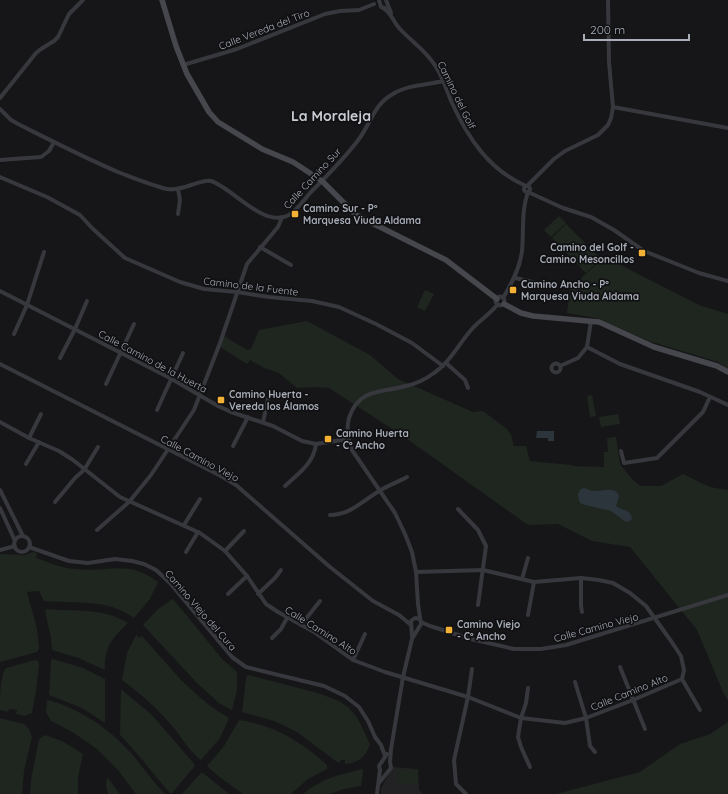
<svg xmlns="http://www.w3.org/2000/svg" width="728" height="794" font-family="Quicksand,sans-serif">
<rect width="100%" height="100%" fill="#161618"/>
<path fill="#222225" d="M393,767l25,2 1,21 4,4h-42v-6z"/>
<g fill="#1e261f">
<path d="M559,216l7,7 -15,14 -7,-7z"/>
<path d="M566,224l35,35 -15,14 -34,-35z"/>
<path d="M605,257l94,48 29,9v55l-10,-7 -69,-21 -53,-23 -29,-5 3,-25z"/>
<path d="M425,290l9,4 -9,17 -8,-4z"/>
<path d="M307,321l63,34 28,24 75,33 10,-1 24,18 4,6 3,11h12l4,15 41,4 1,1 32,1v-15h4l-1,-14 9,-1 4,27 11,14 9,8h21l22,-12 27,13 18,3v211l-5,-9 -26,-62 -67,-83 -38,-6 -34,-17 -30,1 -128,-91 -71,-46 -15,-1 -17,1 -18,-15 -15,-5 -14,-8 -3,4 -27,-17 4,-11 23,14 4,-1 8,-19z"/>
<path d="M592,395l4,21 -6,1 -3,-21z"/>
<path d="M618,414l2,10 -19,3 -2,-10z"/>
<path d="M33,552l4,1 -1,5c12,4 25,10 39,11 34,4 52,-10 83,13l-8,17 -16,19c-28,-20 -58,-14 -90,-17l-5,-10 -12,1 10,37 2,20 -2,3 -37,10v-108l25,1z"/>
<path d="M173,599l50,61 13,11 1,3v16l-5,20 -13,-7 -22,-20 -54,-58 15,-16z"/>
<path d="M46,609c30,3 56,-2 82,14 -16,15 -24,24 -23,47l-27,-12 -26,-8 -1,-12 -6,-27z"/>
<path d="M136,635l4,3 2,-2 39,44 15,14 17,14 16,10 -9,20 -19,22c-12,-9 -19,-22 -28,-33 -15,-18 -32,-33 -51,-47l5,-27z"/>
<path d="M53,659l30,9 22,11v44l-23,-15 -33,-13 2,-35z"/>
<path d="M35,660l3,1 1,3 -3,28 -4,21 -7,3 -9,-2 1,-4 -8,-1 -1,3 -8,-2c0,-11 0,-35 6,-42z"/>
<path d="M248,675l70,18 21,8 9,6 8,9 4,7 10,21c-4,13 -12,19 -25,20v-4h-4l-1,3 -3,-1 -40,-30 -23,-11 -32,-9 4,-34z"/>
<path d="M121,689l31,26 43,50 -1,2 -22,26h-2c-17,-19 -32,-40 -50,-58z"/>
<path d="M49,700c32,10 60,28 82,53 12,14 21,28 34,41h-29l-19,-25 -20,-20 -23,-16 -23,-12 -5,-9 1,-11z"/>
<path d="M0,718l24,6 5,5 3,8 -8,34 -2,23h-22z"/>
<path d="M239,720c35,5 62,21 88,45v4l-19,10 -17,15h-48l-25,-18 -11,-10 17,-20z"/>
<path d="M728,722v72h-172l84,-22 40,-28 30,-10z"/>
<path d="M45,735l17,6 21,13 -5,23v17h-48l1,-14 8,-41z"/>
<path d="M362,769l1,1 -2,16 -17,3 -14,5h-27c17,-15 38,-20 59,-25z"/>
<path d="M398,769l20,1v15l-21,-2z"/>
<path d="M201,773h2l26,21h-47z"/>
<path d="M107,777l13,17h-12l-2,-8z"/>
</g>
<g fill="#2c353c">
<path d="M537,431h17v10h-6v-3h-12z"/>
<path d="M585,488c3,2 7,3 10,3 8,0 21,-5 24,5l-3,10c5,5 14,2 16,12l-2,3 -4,1 -15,-11 -26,-6 -5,-2c-2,-6 -3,-9 1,-14z"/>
</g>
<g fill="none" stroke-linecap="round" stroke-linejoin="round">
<g stroke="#37383d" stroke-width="4">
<path d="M379,0l2,7 4,1"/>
<path d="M386,0l5,13"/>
<path d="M383,8c9,5 10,14 17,21 12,13 27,22 36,38 7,11 11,24 16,36 16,35 37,67 74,83"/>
<path d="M183,65l54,-16 88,-35 15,-3 19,-1 15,-6"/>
<path d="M0,98l36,-45 5,-4 13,-8 4,-4 11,-23 14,-14"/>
<path d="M613,107l115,21"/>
<path d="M0,109l11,11 9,5c32,16 65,33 98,47 16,6 33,13 49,17 16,3 34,-11 44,-8 22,7 53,48 78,34 8,-5 15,-15 21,-22 17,-17 35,-35 49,-54 12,-16 15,-35 34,-45 14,-9 34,-9 50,-13"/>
<path d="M0,160l41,-3 8,-6 5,-9"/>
<path d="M0,177l47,20 33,18 12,13 33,30 55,24 24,7 33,3 32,5 43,4 27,6 37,17 36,19 31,23"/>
<path d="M527,186l27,-27 11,-8 33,-16 10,-10 3,-7 2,-11 -4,-45 -1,-62"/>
<circle cx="527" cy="189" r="3"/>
<path d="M528,192l35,16 28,9 23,13 30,21 55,22 29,8"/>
<path d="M178,214l2,-14 -2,-11"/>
<path d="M260,247l31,18"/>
<path d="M515,278l30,7"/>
<path d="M0,291l170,87 48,28 13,6 42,14 29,15 14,3 32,-5"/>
<circle cx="500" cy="301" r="4.5"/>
<path d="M503,298c9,-15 17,-30 19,-47 2,-19 -1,-40 6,-59"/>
<path d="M14,334l13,-29 17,-53"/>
<path d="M587,347l33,17 80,28 28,13"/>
<path d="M60,358l15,-29 12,-28"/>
<path d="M446,363l19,17 3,8"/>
<circle cx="556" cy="368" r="4.5"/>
<path d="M0,364l219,111 17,10 94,82 43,34 26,14 12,10"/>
<path d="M560,366l18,-8 9,-11 4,-26"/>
<path d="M106,384l28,-60"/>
<path d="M157,410l26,-57"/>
<path d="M0,422l29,16 30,13 14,9 47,37 80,36 25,18 22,25 19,28 12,8 36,20 39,28 32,12 83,25 53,21 44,5 21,-5 47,-18 49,-21 2,-9 -3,-14 -10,-15 -25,-35 -16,-13 -17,-10 -14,-3 -18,-2 -47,4 -51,-12 -67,2"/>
<path d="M263,422l5,-23"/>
<path d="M29,438l12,-24"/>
<path d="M233,446l15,-29"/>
<path d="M621,451l3,12 33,-5 46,-46 7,-15"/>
<path d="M26,464l13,-22"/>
<path d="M285,486c13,-12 29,-23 31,-42"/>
<path d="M0,490l23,46"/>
<path d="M55,502l20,-24 9,-8 14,-23"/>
<path d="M0,508l15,33"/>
<path d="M458,509l20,21 8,16 -8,59"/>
<path d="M330,515c21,0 33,-15 51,-25 8,-5 17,-8 26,-13"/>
<path d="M184,525l16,-26"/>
<path d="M97,530l32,-28 22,-27 43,-65 26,-67 27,-79 31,-37 4,-10"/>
<circle cx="22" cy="544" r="8"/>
<path d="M29,547l40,14 19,2 27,-4 17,2 12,3 12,6 14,13 62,74 14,10 78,19 21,10 14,11 9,14 7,16 6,8 4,11"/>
<path d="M0,550l15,-4"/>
<path d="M225,551l19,-20"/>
<path d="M186,552l12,-20"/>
<path d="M581,578v28l1,6"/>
<path d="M522,579l6,-21"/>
<path d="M228,594l19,-18"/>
<path d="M258,594l17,-16 6,-8"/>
<path d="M528,615l6,-33"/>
<path d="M421,622l9,4 41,13 43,10h27l25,-4 162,-50"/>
<path d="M301,625l19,-24"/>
<path d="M412,636l-1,-15 4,-3 5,1"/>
<path d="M272,638l9,-9 6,-11"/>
<path d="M353,660l12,-26"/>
<path d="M620,667l25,62"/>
<path d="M682,679l18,31"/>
<path d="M575,682l11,36 4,28 5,6"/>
<path d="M528,688l-2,15 -5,15 -3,19 3,10 9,20"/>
<path d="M379,783l12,-15 -1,-6 1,-13 12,-72 9,-38 9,-15 -3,-20 -2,-32 -4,-20 -7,-18 -10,-21 -43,-63c-4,-11 -6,-20 -3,-32 10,-30 32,-25 57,-32 9,-2 20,-7 28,-13 16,-11 25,-29 37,-43 8,-9 19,-16 27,-26"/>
<path d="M377,794l3,-24 -1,-4 8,-12"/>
<path d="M466,794l-10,-10 -2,-24 14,-63 4,-28"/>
</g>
<g stroke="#45474d" stroke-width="5.5">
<path d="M162,0l14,46 11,28 22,38 9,10 44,27 31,13 29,19 34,34 90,45 51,39"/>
<path d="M504,304l17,9 12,3 66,6 55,25 63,19 11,6"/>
</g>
</g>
<g fill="#f2b134" stroke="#111113" stroke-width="1.5">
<rect x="291" y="210" width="8" height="8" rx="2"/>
<rect x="638" y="249" width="8" height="8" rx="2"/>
<rect x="509" y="286" width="8" height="8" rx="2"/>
<rect x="217" y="396" width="8" height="8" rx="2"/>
<rect x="324" y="435" width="8" height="8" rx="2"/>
<rect x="445" y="626" width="8" height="8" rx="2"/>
</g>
<g text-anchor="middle" stroke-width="3.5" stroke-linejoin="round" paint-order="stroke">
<g font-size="10" fill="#a8adb8" stroke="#111113">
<text transform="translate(264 29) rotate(-21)" y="4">Calle Vereda del Tiro</text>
<text transform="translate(457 95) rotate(64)" y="4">Camino del Golf</text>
<text transform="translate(312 178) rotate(-47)" y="4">Calle Camino Sur</text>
<text transform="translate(251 286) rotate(7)" y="4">Camino de la Fuente</text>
<text transform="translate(153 361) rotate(28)" y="4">Calle Camino de la Huerta</text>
<text transform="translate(200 458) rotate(28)" y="4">Calle Camino Viejo</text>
<text transform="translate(201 610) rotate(49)" y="4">Camino Viejo del Cura</text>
<text transform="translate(596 627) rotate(-15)" y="4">Calle Camino Viejo</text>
<text transform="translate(321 630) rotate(32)" y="4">Calle Camino Alto</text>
<text transform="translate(629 692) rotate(-22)" y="4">Calle Camino Alto</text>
</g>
<g font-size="10" font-weight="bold" fill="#a8adb8" stroke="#111113" text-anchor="start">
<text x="303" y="212">Camino Sur - Pº<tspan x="303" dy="12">Marquesa Viuda Aldama</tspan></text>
<text x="634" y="251" text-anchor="end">Camino del Golf -<tspan x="634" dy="12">Camino Mesoncillos</tspan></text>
<text x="521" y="288">Camino Ancho - Pº<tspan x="521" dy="12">Marquesa Viuda Aldama</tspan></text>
<text x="229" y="398">Camino Huerta -<tspan x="229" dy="12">Vereda los Álamos</tspan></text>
<text x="336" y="437">Camino Huerta<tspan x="336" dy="12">- Cº Ancho</tspan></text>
<text x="457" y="628">Camino Viejo<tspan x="457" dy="12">- Cº Ancho</tspan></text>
</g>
<g font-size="14" font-weight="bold" fill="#c9ccd4" stroke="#111113">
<text x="331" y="121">La Moraleja</text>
</g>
</g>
<path d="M584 34v6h105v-6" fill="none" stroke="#a8adb8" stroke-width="2"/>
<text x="590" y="34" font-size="12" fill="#a8adb8" stroke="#111113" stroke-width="3" paint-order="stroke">200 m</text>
</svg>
